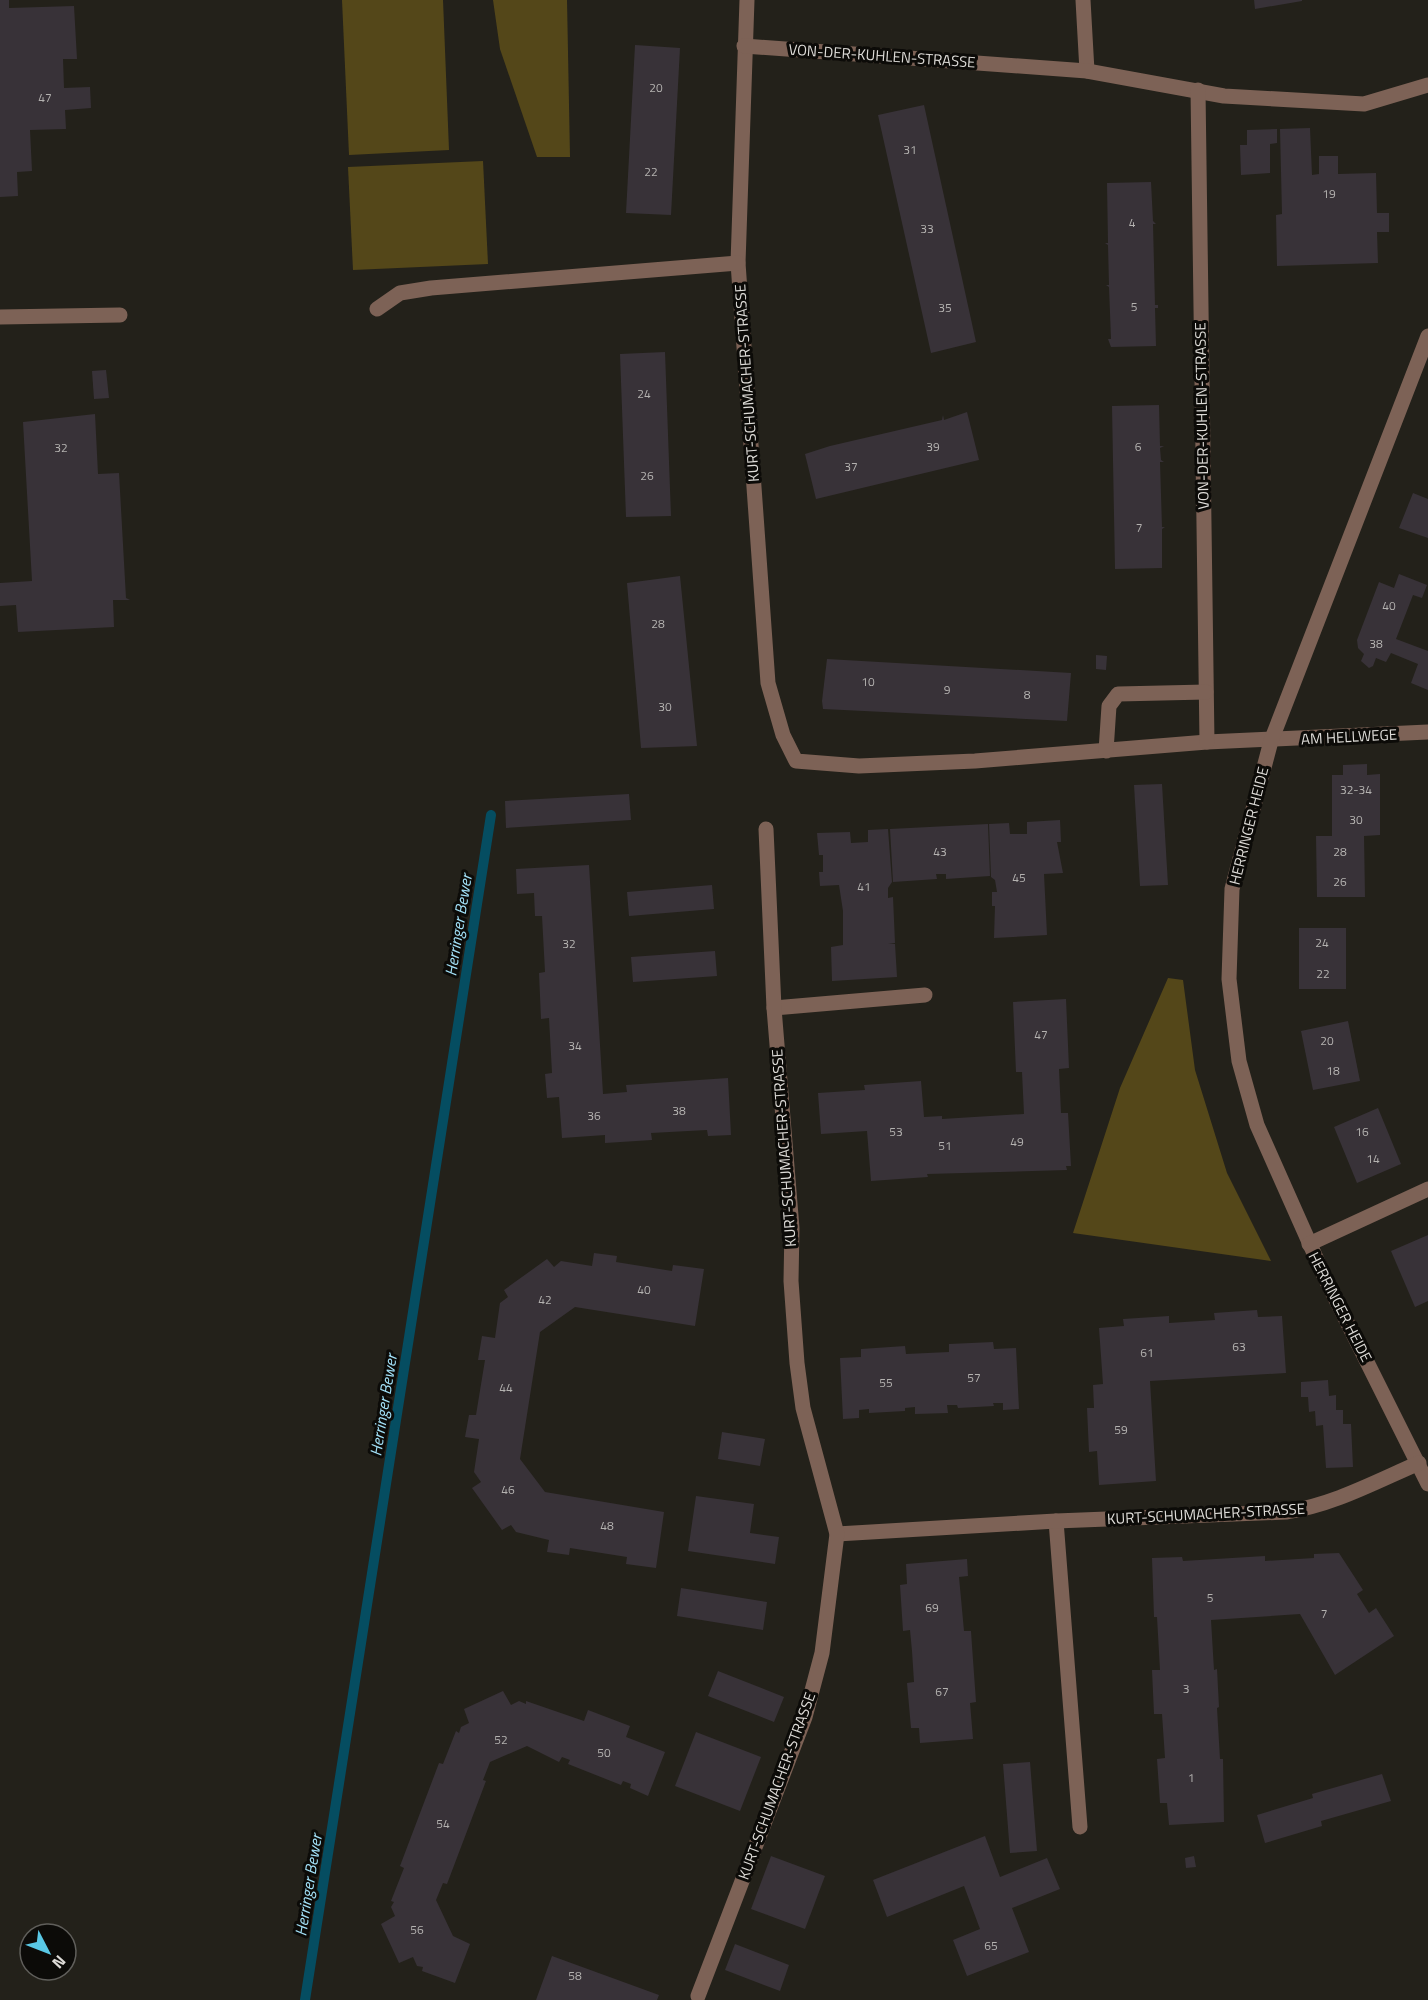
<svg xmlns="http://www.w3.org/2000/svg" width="1428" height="2000" font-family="'Titillium Web',sans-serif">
<rect width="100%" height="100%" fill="#23211a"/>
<g fill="#544719">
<path d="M342,0h101l6,150 -100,5z"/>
<path d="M493,0h74l3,157h-33l-37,-108z"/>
<path d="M483,161l5,103 -135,6 -5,-103z"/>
<path d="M1168,978l15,2 12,90 32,103 44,88 -198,-28 47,-145z"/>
</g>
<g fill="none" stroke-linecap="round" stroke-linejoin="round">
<path stroke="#054d61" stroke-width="10" d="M305,2000l186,-1185"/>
</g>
<g fill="#383238">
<path d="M0,0h9v8l65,-2 3,53h-14l1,29 26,-1 1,21 -26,2 1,19 -36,1 2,41 -15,1 1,24 -18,1z"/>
<path d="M1254,0h48v1l-47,8z"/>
<path d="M635,45l45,3 -9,167 -45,-2z"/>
<path d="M924,105l52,237 -45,11 -53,-238z"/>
<path d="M1310,128l2,47 7,-1v-18h19v18l38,-1 1,40h12v19h-12l1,31 -101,3 -1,-51 6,-1 -2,-85z"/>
<path d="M1277,129v14l-7,1v29l-29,2 -1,-30h7v-15z"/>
<path d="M1151,182l2,39 3,3h-3l2,81h3v3h-3l1,38 -45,1 -3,-8h3l-2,-52 -3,-2h3l-1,-40 -3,-2h3l-1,-60z"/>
<path d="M665,352l6,164 -45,1 -6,-163z"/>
<path d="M106,370l3,28 -15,1 -2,-28z"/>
<path d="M1159,405l1,41h4l-4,2 1,12 3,2h-4l2,65h3l-3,2v39l-47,1 -3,-163z"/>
<path d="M967,412l12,48 -163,39 -11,-45 25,-8 112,-26 1,-5 1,5z"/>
<path d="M95,414l3,60 21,-1 7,125 4,2h-17l1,27 -96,5 -2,-27 -16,1v-23l32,-2 -9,-159z"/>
<path d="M1413,493l15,6v39l-29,-10z"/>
<path d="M1399,574l28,11 -5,13 -9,-3 -17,44 32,12v39l-17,-7 7,-19 -27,-11 -5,9 -10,-4 -3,8 -4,2 -8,-7 3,-7 -6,-6 -1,-8 22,-58 15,6z"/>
<path d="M680,576l17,170 -56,2 -14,-165z"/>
<path d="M1096,655l11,1 -1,14 -10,-1z"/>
<path d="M827,659l244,14 -4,48 -244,-12 -1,-8z"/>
<path d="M1367,764v11l13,-1v61l-16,1 1,61h-48l-1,-61h16v-61h11v-10z"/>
<path d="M1162,784l6,101 -28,1 -6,-101z"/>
<path d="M629,794l2,26 -125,8 -1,-27z"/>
<path d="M1060,820l1,22h-4l6,31 -19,1 3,61 -53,3 1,-32h-3v-14h5l-2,-12 -4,-3 -2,-53 20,-1 1,11h17v-12z"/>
<path d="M988,824l2,52 -44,3v-5h-10l1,5 -44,3 -3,-53z"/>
<path d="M888,829l4,53 -4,6v10l5,-1 2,46 -7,1h7l2,33 -65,4 -1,-34 12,-2v-34l-4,-26 -19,1 -1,-14h4v-17h-4l-2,-22 33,-1 1,11 17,-1v-12z"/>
<path d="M589,865l14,229 24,-2 -1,-7 102,-7 3,57 -23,1 -1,-6 -56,3 1,7 -47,3v-8l-43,3 -3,-41 -12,1 -2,-24 7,-1 -3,-55 -8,1 -2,-46 6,-1 -3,-56h-7l-1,-23 -17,1 -1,-25z"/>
<path d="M712,885l2,24 -85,7 -2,-24z"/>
<rect x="1299" y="928" width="47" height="61"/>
<path d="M715,951l2,25 -84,6 -2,-25z"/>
<path d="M1066,999l3,69 -10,1 2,44h7l3,53h-5l1,4 -140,4 1,3 -57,4 -4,-50 -46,3 -3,-41 47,-3 -1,-5 57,-4 3,36 18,-1v3l82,-5 -2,-42h-6l-3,-70z"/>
<path d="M1348,1021l12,60 -47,9 -12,-59z"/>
<path d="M1378,1108l23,56 -44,19 -23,-56z"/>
<path d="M1428,1235v66l-13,6 -24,-56z"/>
<path d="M594,1253l23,3 -1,6 56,9 1,-6 31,4 -9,57 -120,-19 -35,25 -20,127 25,33 119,20 -8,56 -30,-4 1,-7 -57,-9 -1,7 -22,-3 2,-12 -33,-8 -5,-7 -9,5 -30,-42 9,-6 -7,-10 5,-33 -14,-2 4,-22h7l9,-55h-7l4,-24 13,2 5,-35 8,-6 -4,-7 43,-31 7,8 7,-6 31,5z"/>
<path d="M1257,1310l1,7 24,-1 4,57 -136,8 6,100 -57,4 -2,-34 -8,1 -2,-44h7l-1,-23 10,-1 -4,-56 25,-2 -1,-7 46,-3v7l46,-3 -1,-7z"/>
<path d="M993,1342l1,7 22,-1 3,61 -16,1v-7h-10l1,3 -36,2 -1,-3h-10l1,8 -33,1v-7l-10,1v3l-36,2v-4l-10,1v8l-16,1 -3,-61 21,-1v-8l44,-3 1,8 43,-2v-8z"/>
<path d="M1328,1380l1,16 7,-1v15h7v14h8l2,43 -27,1 -3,-43 -7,1 -1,-15 -6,1 -1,-15h-7v-15z"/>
<path d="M722,1432l43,7 -5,27 -42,-7z"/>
<path d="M696,1496l58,8 -4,29 29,4 -4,27 -87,-13z"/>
<path d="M1339,1553l24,37 -6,4 12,19 7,-5 18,28 -59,39 -35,-61 -89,6 3,50 3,-1 2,38 -2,1 3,51h3l1,63 -55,3 -2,-22h-7l-3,-44 8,-1 -3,-44h-8l-2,-44h8l-3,-53h-3l-2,-59 30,-1 1,4 82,-5v5l49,-3v-4z"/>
<path d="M967,1559l1,17 -9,1 5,54h7l1,15 4,56 -6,1 3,36 -53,4 -1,-15h-8l-4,-45 7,-1 -2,-31 -2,-21 -7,1 -3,-46 7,-1 -1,-20z"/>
<path d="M681,1588l86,14 -4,28 -86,-14z"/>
<path d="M718,1671l66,26 -10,25 -66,-26z"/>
<path d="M503,1691l8,14 8,-4 7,3v-3l58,20 4,-11 42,16 -4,11 39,15 -17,44 -18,-8 1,-4 -8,-3 -2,4 -53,-21 2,-4 -8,-3 -3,5 -32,-16 -37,16 -7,18 3,1 -39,103 -4,-1 -7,17 17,36 17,8 -15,39 -33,-12 1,-4 -6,-1 -4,-9 -14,6 -18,-39 14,-8 -4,-9 3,-5 -3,-1 13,-33 -4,-2 39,-103 4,1 13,-33 3,2 2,-6 8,-4 -5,-14z"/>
<path d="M696,1732l65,25 -21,54 -65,-25z"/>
<path d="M1030,1762l7,89 -27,2 -7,-89z"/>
<path d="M1382,1774l9,27 -70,20 1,5 -57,17 -8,-28 56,-17 -1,-4z"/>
<path d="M985,1836l15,41 47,-19 13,31 -48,19 17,44 -62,24 -14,-36 27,-11 -16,-43 -77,31 -14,-37z"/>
<path d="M771,1856l54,20 -20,53 -54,-20z"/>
<path d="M1194,1856l2,11 -10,1 -1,-10z"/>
<path d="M735,1944l54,21 -9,26 -55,-21z"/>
<path d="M552,1956l107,39 -2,5h-121z"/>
</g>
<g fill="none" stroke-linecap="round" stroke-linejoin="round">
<g stroke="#7d6256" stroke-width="15">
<path d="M747,0l-9,263 30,420 15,52 13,26 63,5 116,-5 232,-19 221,-10"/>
<path d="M1083,0l4,71"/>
<path d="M744,46l343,25 137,25 140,8 64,-19"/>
<path d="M1198,90l9,652"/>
<path d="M377,309l23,-16 31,-5 307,-25"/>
<path d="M0,317l120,-2"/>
<path d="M1428,336l-157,405 -39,148 -3,90 10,82 18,64 68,153 103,206"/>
<path d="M1106,751l3,-45 9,-12 88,-2"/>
<path d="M774,1008l151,-13"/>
<path d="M1309,1244l119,-55"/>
<path d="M1056,1521l24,306"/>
<path d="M837,1534l219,-13 230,-9c47,-7 89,-30 133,-49"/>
<path d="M698,1996l107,-279 17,-64 15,-119 -34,-126 -6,-45 -6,-82 1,-53 -18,-220 -8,-179"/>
</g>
</g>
<g text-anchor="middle" stroke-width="6" stroke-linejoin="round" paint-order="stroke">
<g font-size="12" fill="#b4b2b0">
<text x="656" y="92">20</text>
<text x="45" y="102">47</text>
<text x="910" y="154">31</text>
<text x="651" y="176">22</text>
<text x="1329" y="198">19</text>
<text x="1132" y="227">4</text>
<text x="927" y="233">33</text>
<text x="1134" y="311">5</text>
<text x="945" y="312">35</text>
<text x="644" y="398">24</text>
<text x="933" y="451">39</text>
<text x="1138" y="451">6</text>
<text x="61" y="452">32</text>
<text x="851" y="471">37</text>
<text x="647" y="480">26</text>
<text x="1139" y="532">7</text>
<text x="1389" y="610">40</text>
<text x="658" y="628">28</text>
<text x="1376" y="648">38</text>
<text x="868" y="686">10</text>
<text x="947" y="694">9</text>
<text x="1027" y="699">8</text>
<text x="665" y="711">30</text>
<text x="1356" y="794">32-34</text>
<text x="1356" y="824">30</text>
<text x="940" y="856">43</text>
<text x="1340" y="856">28</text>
<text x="1019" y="882">45</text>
<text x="1340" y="886">26</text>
<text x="864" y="891">41</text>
<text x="1322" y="947">24</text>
<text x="569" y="948">32</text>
<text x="1323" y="978">22</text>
<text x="1041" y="1039">47</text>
<text x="1327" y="1045">20</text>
<text x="575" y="1050">34</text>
<text x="1333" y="1075">18</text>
<text x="679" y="1115">38</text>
<text x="594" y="1120">36</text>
<text x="896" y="1136">53</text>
<text x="1362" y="1136">16</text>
<text x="1017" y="1146">49</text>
<text x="945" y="1150">51</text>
<text x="1373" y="1163">14</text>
<text x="644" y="1294">40</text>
<text x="545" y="1304">42</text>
<text x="1239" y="1351">63</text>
<text x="1147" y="1357">61</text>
<text x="974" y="1382">57</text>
<text x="886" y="1387">55</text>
<text x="506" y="1392">44</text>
<text x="1121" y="1434">59</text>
<text x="508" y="1494">46</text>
<text x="607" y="1530">48</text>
<text x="1210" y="1602">5</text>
<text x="932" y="1612">69</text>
<text x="1324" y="1618">7</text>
<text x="1186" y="1693">3</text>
<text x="942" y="1696">67</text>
<text x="501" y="1744">52</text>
<text x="604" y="1757">50</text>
<text x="1191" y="1782">1</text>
<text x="443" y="1828">54</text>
<text x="417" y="1934">56</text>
<text x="991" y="1950">65</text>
<text x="575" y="1980">58</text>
</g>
<g font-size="15" fill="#dedcd8" stroke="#0c0b08">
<text transform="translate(882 56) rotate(4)" y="5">VON-DER-KUHLEN-STRASSE</text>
<text transform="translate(747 383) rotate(-94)" y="5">KURT-SCHUMACHER-STRASSE</text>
<text transform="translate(1202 416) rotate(-91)" y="5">VON-DER-KUHLEN-STRASSE</text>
<text transform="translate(1349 737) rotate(-3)" y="5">AM HELLWEGE</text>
<text transform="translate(1249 826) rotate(-76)" y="5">HERRINGER HEIDE</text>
<text transform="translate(784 1148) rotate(-94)" y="5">KURT-SCHUMACHER-STRASSE</text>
<text transform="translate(1340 1307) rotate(63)" y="5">HERRINGER HEIDE</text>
<text transform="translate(1206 1514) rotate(-3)" y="5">KURT-SCHUMACHER-STRASSE</text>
<text transform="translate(777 1786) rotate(-70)" y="5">KURT-SCHUMACHER-STRASSE</text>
</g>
<g font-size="16" font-style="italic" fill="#a3e2f9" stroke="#0c0b08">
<text transform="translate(458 925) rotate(-81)" y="6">Herringer Bewer</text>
<text transform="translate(383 1405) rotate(-81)" y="6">Herringer Bewer</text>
<text transform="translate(308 1885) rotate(-81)" y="6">Herringer Bewer</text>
</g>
</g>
<g transform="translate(48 1952) rotate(132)"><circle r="28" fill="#0c0b08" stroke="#605f5b" stroke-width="1.5"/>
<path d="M0-4.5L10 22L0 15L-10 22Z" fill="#59c8e5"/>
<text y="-9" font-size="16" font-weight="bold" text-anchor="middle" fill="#dedcd8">N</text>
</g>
</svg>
